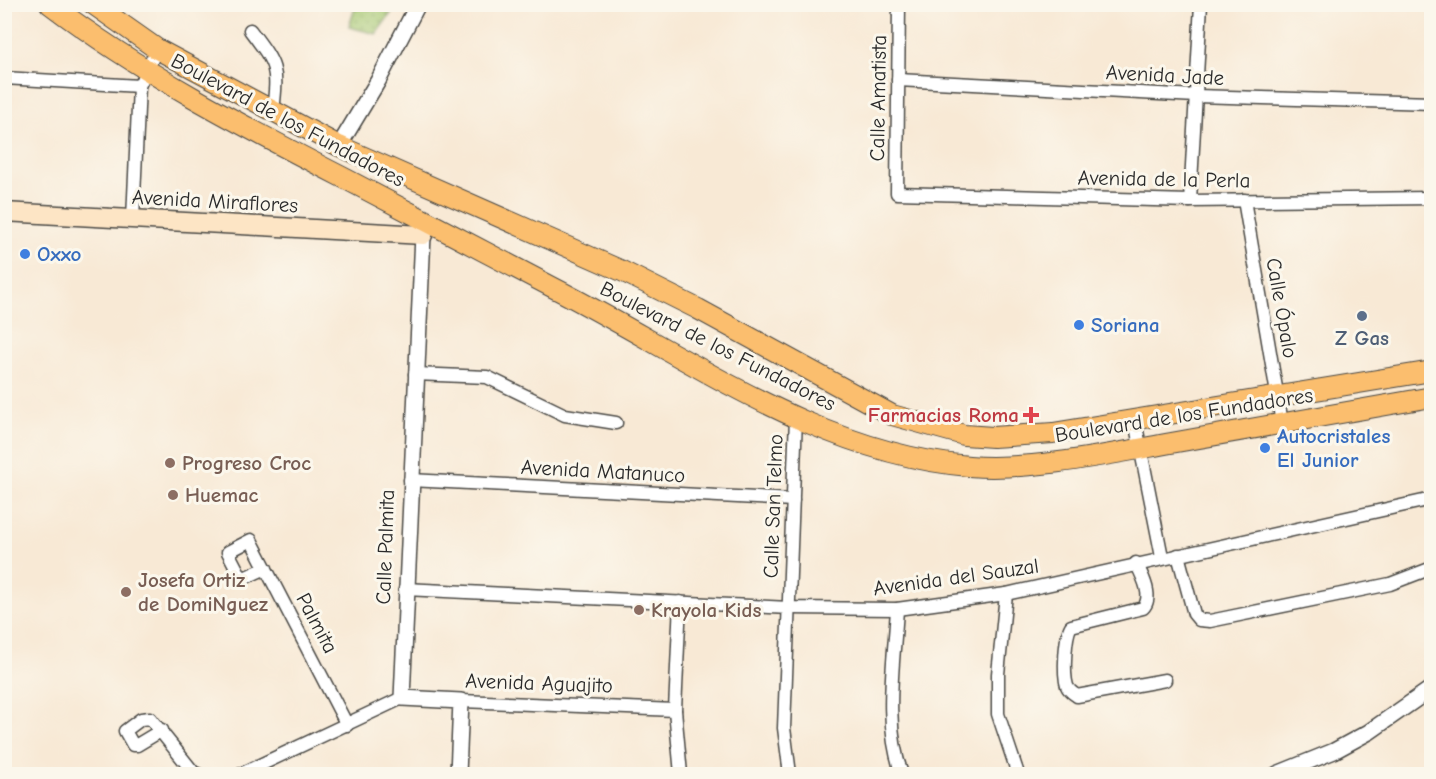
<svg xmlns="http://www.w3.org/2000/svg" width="1436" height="779" font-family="'Comic Neue',sans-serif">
<defs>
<pattern id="grass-dots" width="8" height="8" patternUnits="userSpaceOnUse" patternTransform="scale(1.5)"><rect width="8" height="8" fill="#a6c871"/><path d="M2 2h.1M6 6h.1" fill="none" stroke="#87a35d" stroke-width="1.8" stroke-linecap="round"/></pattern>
</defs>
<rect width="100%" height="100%" fill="#fbf7ec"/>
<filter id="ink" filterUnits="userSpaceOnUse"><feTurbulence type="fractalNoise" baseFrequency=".0167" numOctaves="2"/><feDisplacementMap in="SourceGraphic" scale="12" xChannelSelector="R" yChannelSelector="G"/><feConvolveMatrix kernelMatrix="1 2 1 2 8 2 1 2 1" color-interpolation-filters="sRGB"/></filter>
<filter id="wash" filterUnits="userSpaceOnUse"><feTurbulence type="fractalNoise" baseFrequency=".008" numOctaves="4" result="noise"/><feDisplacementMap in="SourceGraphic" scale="24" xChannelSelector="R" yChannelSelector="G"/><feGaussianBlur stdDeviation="1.35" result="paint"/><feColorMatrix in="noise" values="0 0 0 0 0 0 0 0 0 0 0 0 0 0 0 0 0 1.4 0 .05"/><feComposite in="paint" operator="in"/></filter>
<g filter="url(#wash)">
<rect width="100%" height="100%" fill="#f8e9d5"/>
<path fill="url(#grass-dots)" stroke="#687a4e" stroke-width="1.5" d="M356,5v-1l41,1 -21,29 -27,-7z"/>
</g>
<g filter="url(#ink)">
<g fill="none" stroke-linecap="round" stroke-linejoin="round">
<g stroke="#4a4844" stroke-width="15">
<g id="minor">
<path d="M899,4l-2,189 293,8 242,-3"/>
<path d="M250,30c27,36 28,37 23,82"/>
<path d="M4,78l135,8"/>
<path d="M898,80l298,16 236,7"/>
<path d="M1244,200l38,223"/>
<path d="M1190,201l11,-197"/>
<path d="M133,219l6,-133 18,-37"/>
<path d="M415,374l72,3 78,38 51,8"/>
<path d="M1135,421l27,136"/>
<path d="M410,480l383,20"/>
<path d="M1178,555l16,59 5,6 11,1 180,-37 42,-16"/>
<path d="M1136,563c6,12 18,34 7,45l-72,18c-6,10 -8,47 -4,60 2,5 6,7 10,10l88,-16"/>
<path d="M266,568l-24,11 -14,-27 23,-12 96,185"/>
<path d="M405,589l384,19 108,1 109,-15 426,-95"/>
<path d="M1006,594l-8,80v40l20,60"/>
<path d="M680,602l-5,108 6,64"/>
<path d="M897,609c-3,54 -14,114 5,165"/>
<path d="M461,701l214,9"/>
<path d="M162,730l-25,15h-4l-8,-14 16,-12 9,-1 44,55 4,1"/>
<path d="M241,774l161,-76"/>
<path d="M790,774l-6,-46 12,-310"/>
</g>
</g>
<g stroke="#4a4844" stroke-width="18">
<g id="tertiary">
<path d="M339,146l39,-65 40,-77"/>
<path d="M423,235l-21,463 59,3 -3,73"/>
<path d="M1277,774l57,-23 35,-19 63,-44"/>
</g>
</g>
<g stroke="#4a4844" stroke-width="21">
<path id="secondary" d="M4,212l419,23 4,-14"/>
</g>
<g stroke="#4a4844" stroke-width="22">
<g id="primary">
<path d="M50,4c91,69 191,121 292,173 71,37 143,75 214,112 131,67 263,165 413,177 62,5 141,-12 202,-23 87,-15 174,-31 261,-46"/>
<path d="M93,4l64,45 182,97 283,125 76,38 194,106 72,20 29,2 60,-4 379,-62"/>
</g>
</g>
<use href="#minor" stroke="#fff" stroke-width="12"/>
<use href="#tertiary" stroke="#fff" stroke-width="15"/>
<use href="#secondary" stroke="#fde5c5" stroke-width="18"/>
<use href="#primary" stroke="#fbbe6e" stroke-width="20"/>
</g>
</g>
<g fill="#3f7fe0" stroke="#fbf7ec" stroke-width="2">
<circle cx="25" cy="254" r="6"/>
<circle cx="1079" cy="325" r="6"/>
<circle cx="1265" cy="448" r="6"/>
</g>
<circle fill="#5c6f8a" stroke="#fbf7ec" stroke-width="2" cx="1362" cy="316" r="6"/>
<path fill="#e0444e" stroke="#fbf7ec" stroke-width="2" d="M1028 406h6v6h6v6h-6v6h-6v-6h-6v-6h6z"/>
<g fill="#8d6e63" stroke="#fbf7ec" stroke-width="2">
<circle cx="170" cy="463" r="6"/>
<circle cx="173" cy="495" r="6"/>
<circle cx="126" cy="592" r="6"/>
<circle cx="639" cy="610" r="6"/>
</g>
<g text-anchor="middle" stroke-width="6" stroke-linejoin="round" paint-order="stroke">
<g font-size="21" fill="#2b2b2b" stroke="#fbf7ec">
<text transform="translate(1165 75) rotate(3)" y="7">Avenida Jade</text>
<text transform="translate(878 98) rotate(-89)" y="7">Calle Amatista</text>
<text transform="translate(288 120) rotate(28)" y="7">Boulevard de los Fundadores</text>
<text transform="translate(1164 179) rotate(1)" y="7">Avenida de la Perla</text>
<text transform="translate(215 201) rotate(3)" y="7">Avenida Miraflores</text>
<text transform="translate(1282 308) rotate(80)" y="7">Calle Ópalo</text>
<text transform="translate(718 346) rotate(27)" y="7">Boulevard de los Fundadores</text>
<text transform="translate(1184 415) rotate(-9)" y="7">Boulevard de los Fundadores</text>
<text transform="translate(603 471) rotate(3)" y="7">Avenida Matanuco</text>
<text transform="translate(773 506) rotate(-88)" y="7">Calle San Telmo</text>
<text transform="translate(385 547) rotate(-88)" y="7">Calle Palmita</text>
<text transform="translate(956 577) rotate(-8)" y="7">Avenida del Sauzal</text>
<text transform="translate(317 623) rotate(62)" y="7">Palmita</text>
<text transform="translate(539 683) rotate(2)" y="7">Avenida Aguajito</text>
</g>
<g font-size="21" font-weight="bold" fill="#366cbe" stroke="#fbf7ec" text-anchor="start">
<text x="37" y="261">Oxxo</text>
<text x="1091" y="332">Soriana</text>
<text x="1277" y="443">Autocristales<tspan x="1277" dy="24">El Junior</tspan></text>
</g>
<g font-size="21" font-weight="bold" fill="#4e5e75" stroke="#fbf7ec">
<text x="1362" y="345">Z Gas</text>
</g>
<g font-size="21" font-weight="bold" fill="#be3a42" stroke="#fbf7ec" text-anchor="end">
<text x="1019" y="422">Farmacias Roma</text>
</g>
<g font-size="21" font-weight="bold" fill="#785e54" stroke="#fbf7ec" text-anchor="start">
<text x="182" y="470">Progreso Croc</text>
<text x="185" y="502">Huemac</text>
<text x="138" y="587">Josefa Ortiz<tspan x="138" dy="24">de DomiNguez</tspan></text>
<text x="651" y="617">Krayola Kids</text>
</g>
</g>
<rect width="1436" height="779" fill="none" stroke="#fbf7ec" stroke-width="24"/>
</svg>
